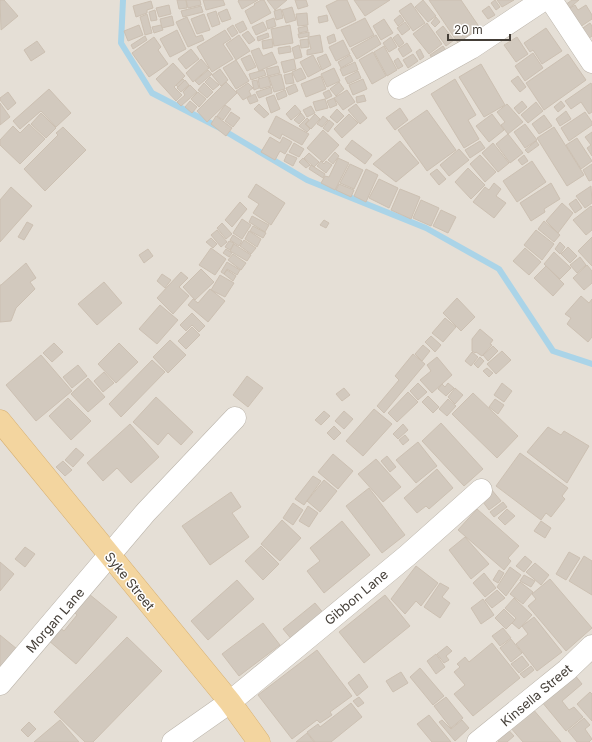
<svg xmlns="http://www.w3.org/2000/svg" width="592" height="742" font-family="Inter,sans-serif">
<rect width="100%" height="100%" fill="#f2eee8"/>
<rect fill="#e5dfd6" x="0" y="0" width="592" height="742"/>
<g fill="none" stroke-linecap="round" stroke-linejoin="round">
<path stroke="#aad4e8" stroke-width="6" d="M123,0l-2,43 31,50 66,34 89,53 119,48 73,41 54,82 39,13"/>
</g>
<g fill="#d2c9be" stroke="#ccc0b2">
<path d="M0,0h4l14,16 -17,14z"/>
<path d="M177,0h9l1,8 -8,1z"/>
<path d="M186,0h14l1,5 -13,3z"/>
<path d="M203,0h20l2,5 -19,5z"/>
<path d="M239,0h19l-16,9 -4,-8z"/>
<path d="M261,0h3l7,13 -20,11 -6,-13 10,-6 -1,-1z"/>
<path d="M267,0h20l-12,10z"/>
<path d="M295,0h11l2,6 -10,3z"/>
<path d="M338,0h9l9,20 -19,9 -11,-23z"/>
<path d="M354,0h36l-25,16z"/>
<path d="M423,0l13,16 -8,6 -13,-15z"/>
<path d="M429,0h32l19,28 -22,15z"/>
<path d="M495,0l5,7 -4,3 -5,-7z"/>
<path d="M497,0h17l-12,7z"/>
<path d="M572,0h7l-11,9 -3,-4z"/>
<path d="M151,1l2,7 -6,2v3l-11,4 -3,-11z"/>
<path d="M411,3l14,20 -12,8 -14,-20z"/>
<path d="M169,5l2,9 -12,3 -3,-9z"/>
<path d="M575,5l3,5 8,-5 6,10v4l-12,8 -12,-18z"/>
<path d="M201,6l2,6 -20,5 -2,-6z"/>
<path d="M489,6l6,9 -7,4 -6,-8z"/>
<path d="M292,7l4,13 -10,3 -4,-13z"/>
<path d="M227,9l4,10 -9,3 -4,-9z"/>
<path d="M281,9l2,9 -7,2 -2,-9z"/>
<path d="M155,10l2,10 -6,1 -2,-9z"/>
<path d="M216,11l4,13 -8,3 -5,-13z"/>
<path d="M307,13l1,12 -10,1 -2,-12z"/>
<path d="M147,14l5,19 -7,2 -5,-18z"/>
<path d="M204,14l6,16 -13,4 -6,-15z"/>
<path d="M327,15l1,6 -9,2 -1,-6z"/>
<path d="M400,15l4,6 -6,5 -4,-6z"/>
<path d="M172,16l2,9 -12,3 -2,-9z"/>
<path d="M187,17l9,20 6,-2 2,5 -16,7 -12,-25z"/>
<path d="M436,17l4,5 -5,5 -4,-4z"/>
<path d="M274,18l2,8 -8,3 -2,-8z"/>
<path d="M365,18l9,17 -24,12 -9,-17z"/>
<path d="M384,19l9,14 -12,7 -8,-14z"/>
<path d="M243,21l4,8 -7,4 -5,-8z"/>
<path d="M263,22l4,8 -11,5 -4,-8z"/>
<path d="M405,22l5,7 -8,6 -5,-7z"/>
<path d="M427,23l15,21 -13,10 -16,-20z"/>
<path d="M590,23l2,3v10l-4,3 -8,-9z"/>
<path d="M139,25l4,10 -15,6 -4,-10z"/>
<path d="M161,25l2,5 -9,3 -2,-6z"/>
<path d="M233,25l5,8 -6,4 -5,-8z"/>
<path d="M290,25l3,18 -19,3 -3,-17z"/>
<path d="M307,26l1,5 -9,2 -1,-5z"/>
<path d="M443,26l11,14 -8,6 -10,-14z"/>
<path d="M546,28l16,23 -20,13 -9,-14 -3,2 -6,-9z"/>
<path d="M177,30l9,19 -16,8 -10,-18z"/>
<path d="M225,30l6,9 -8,5 10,15 -21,13 -15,-25z"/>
<path d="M248,31l7,9 -6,4 -7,-9z"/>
<path d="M309,32v4l-10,2 -1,-4z"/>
<path d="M268,33l1,4 -11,4 -1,-4z"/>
<path d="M334,34l2,7 -7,3 -2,-7z"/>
<path d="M398,34l6,9 -5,4 -6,-9z"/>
<path d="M239,35l11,16 -14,9 -10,-16z"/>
<path d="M320,35l3,17 -16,3v-5l4,-1 -3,-12z"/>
<path d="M376,35l5,9 -24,15 -6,-10z"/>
<path d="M145,36l2,4 -14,9 -2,-4z"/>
<path d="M154,37l7,10 -3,3 10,14 -19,13 -17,-24z"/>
<path d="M391,37l6,10 -8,5 -6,-9z"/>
<path d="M517,37l11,17 -12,8 -12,-17z"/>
<path d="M272,39l1,8 -10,2 -1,-8z"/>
<path d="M308,39l1,8 -8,1 -1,-8z"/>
<path d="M343,40l7,14 -14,7 -7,-14z"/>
<path d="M37,41l8,11 -14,9 -7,-11z"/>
<path d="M407,43l5,8 -9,6 -5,-8z"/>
<path d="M299,45l3,12 -7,2 -3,-11z"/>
<path d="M290,46l1,6 -12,2 -1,-6z"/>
<path d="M384,46l13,24 -10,6 -13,-24z"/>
<path d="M443,46l7,10 -14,9 -6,-10z"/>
<path d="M259,48l4,8 9,-4 5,11 -18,8 -8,-20z"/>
<path d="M191,49l8,10 -13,10 -8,-10z"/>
<path d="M420,49l4,8 -4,3 -4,-8z"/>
<path d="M373,52l13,24 -14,8 -13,-24z"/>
<path d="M533,53l10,15 -18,13 -10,-15z"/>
<path d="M326,54l5,11 -9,5 -5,-12z"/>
<path d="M413,54l5,7 -10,7 -5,-8z"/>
<path d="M568,54l18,26 -42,30 -18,-27z"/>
<path d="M250,55l6,12 -9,4 -6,-12z"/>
<path d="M313,55l8,15 -13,7 -8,-15z"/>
<path d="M350,55l3,6 -12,7 -3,-6z"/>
<path d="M398,58l5,8 -5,3 -4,-8z"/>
<path d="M201,59l8,9 -16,14 -7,-9z"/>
<path d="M294,59l2,10 -12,4 -3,-11z"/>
<path d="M236,60l13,21 -13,8 -13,-21z"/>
<path d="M355,62l3,8 -15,6 -3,-7z"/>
<path d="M173,63l12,13 -11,11 8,8 -6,6 -20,-22z"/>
<path d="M481,64l24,41 -21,12 -25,-40z"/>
<path d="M278,66l2,7 -12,3 -2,-7z"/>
<path d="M301,68l5,10 -9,4 -5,-10z"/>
<path d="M334,68l6,13 -13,6 -6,-13z"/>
<path d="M220,69l8,11 -7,6 -9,-11z"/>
<path d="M208,70l4,4 -13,11 -4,-4z"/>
<path d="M264,70l2,5 -15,5 -2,-6z"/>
<path d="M358,71l3,7 -13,6 -3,-6z"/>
<path d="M292,73l2,10 -8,1 -2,-9z"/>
<path d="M281,74l4,15 -11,3 -5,-15z"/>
<path d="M268,76l3,10 -11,3 -2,-10z"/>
<path d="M321,76l5,13 -20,8 -5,-13z"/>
<path d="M518,76l8,11 -6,5 -9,-11z"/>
<path d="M210,77l9,8 -6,5 -8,-8z"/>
<path d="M183,79l6,6 -7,6 -6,-6z"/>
<path d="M363,79l4,10 -14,6 -4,-10z"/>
<path d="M455,79l21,36 -8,5 11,19 -15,9 -33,-54z"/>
<path d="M185,80l4,5 -8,7 -4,-4z"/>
<path d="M257,80l2,8 -5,2 -2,-9z"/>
<path d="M226,82l11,11 -30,29 -10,-11z"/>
<path d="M339,82l5,7 -8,7 -6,-7z"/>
<path d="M204,83l9,9 -6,6 -9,-8z"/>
<path d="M248,83l5,5 -4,3 2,4 -8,5 -7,-9z"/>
<path d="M591,83l1,2v27l-3,2 -8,-12 -10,7 -6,-8z"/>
<path d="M295,84l3,7 -9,4 -3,-7z"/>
<path d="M190,85l7,7 -16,14 -4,-4 8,-7 -2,-3z"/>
<path d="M271,87l1,6 -13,5 -3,-6z"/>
<path d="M49,89l22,24 -15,14 -15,-16 -21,18 -7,-8z"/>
<path d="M285,90l2,6 -9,4 -2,-6z"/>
<path d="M329,90l3,6 -6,3 -3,-6z"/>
<path d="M347,90l8,12 -12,8 -9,-12z"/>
<path d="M8,92l8,11 -8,7 -8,-10v-2z"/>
<path d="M198,92l8,7 -7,8 -8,-8z"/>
<path d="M255,94l3,7 -8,3 -3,-6z"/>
<path d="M274,95l6,14 -9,4 -5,-15z"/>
<path d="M364,95l2,6 -9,2 -1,-6z"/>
<path d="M334,98l3,7 -7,3 -3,-7z"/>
<path d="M325,99l3,9 -12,3 -3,-9z"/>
<path d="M190,101l7,6 -5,6 -7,-6z"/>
<path d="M522,101l5,6 -8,7 -5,-6z"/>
<path d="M561,101l4,5 -7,6 -4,-5z"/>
<path d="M536,102l7,9 -15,12 -7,-8z"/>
<path d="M0,103l10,14 -10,8z"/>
<path d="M259,104l10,10 -5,4 -10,-9z"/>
<path d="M356,104l11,14 -7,6 -12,-14z"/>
<path d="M507,104l16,18 -15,12 -7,-9 4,-3 -8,-10z"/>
<path d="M225,105l6,4 -8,11 -6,-4z"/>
<path d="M295,105l6,7 -10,8 -5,-6z"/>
<path d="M311,106l4,7 -8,4 -4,-7z"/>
<path d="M400,108l8,12 -13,10 -9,-12z"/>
<path d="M337,109l7,7 -7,7 -7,-6z"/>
<path d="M427,110l29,40 -29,21 -29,-41z"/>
<path d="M566,111l5,8 -11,7 -4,-7z"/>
<path d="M231,112l9,6 -7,9 -8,-6z"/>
<path d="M585,112l7,10v3l-23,16 -8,-13z"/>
<path d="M41,113l15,15 -10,10 -15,-14z"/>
<path d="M301,113l4,5 -6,6 -5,-4z"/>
<path d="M315,114l5,5 -9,10 -5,-5z"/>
<path d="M349,114l9,9 -16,15 -8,-9z"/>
<path d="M492,114l12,16 -15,12 -13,-16z"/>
<path d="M544,115l8,11 -13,8 -7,-10z"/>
<path d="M216,116l16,12 -6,8 -15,-12z"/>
<path d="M276,116l33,18 -7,11 -20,-11 -2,5 -12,-7z"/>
<path d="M323,116l5,4 -6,7 -5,-3z"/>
<path d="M307,118l2,2 -4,4 5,5 -3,3 -8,-6z"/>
<path d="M329,120l5,4 -6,8 -5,-4z"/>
<path d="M29,124l16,15 -25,25 -20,-19v-5l13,-14 7,7z"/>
<path d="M525,124l12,16 -12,8 -11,-16z"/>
<path d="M63,127l23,23 -41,41 -21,-22 34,-34 -2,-2z"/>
<path d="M554,127l30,48 -17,11 -30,-48z"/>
<path d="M323,130l16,15 -16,17 -16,-14z"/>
<path d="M592,132v24l-5,-8 4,-3 -6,-8z"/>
<path d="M508,134l15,19 -13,10 -14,-19z"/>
<path d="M270,137l10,6 3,-6 9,5 -7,12 -5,-3 -5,9 -14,-8z"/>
<path d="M577,138l15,23 -11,8 -15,-24z"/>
<path d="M352,140l20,15 -7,9 -20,-15z"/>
<path d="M400,141l19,22 -23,19 -23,-18z"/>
<path d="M480,141l5,7 -15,10 -5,-8z"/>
<path d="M536,141l3,4 -11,8 -3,-3z"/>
<path d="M294,143l10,6 -5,8 -10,-5z"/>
<path d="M493,143l16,20 -11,9 -16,-19z"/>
<path d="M459,149l10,11 -20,16 -9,-11z"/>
<path d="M335,152l4,4 -6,8 -5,-4z"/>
<path d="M309,153l10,9 -5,5 -10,-9z"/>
<path d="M287,154l10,4 -4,8 -9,-5z"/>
<path d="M480,155l16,17 -11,10 -15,-18z"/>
<path d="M524,155l4,6 -6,4 -4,-5z"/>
<path d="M303,158l7,7 -4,3 -7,-6z"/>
<path d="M338,158l11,5 -14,27 -14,-7 4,-7 4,1z"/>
<path d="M321,161l3,3 2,-3 6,4 -6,8 -9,-7z"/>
<path d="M532,161l14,21 -29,20 -14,-21z"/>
<path d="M350,164l13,6 -9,19 -14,-6z"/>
<path d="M592,164v16l-3,1 -6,-11z"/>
<path d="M311,165l14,9 -2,4 -14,-9z"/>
<path d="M468,168l17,17 -14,14 -16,-17z"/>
<path d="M366,169l12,6 -12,27 -12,-6z"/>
<path d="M437,169l9,10 -7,6 -9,-11z"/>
<path d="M379,179l19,9 -9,20 -20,-10z"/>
<path d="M494,183l7,6 -5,7 10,7 -12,15 -21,-16 12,-15 4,3z"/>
<path d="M551,183l9,16 -16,10 1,3 -14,9 -11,-18z"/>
<path d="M256,184l29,19 -14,22 -18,-12 6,-9 -11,-7z"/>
<path d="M339,184l15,6 -3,7 -15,-7z"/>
<path d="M591,186l1,17 -7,5 -9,-12z"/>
<path d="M11,187l21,19 -32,36v-42z"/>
<path d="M400,189l20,8 -9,22 -20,-9z"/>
<path d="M576,199l6,9 -7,5 -6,-9z"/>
<path d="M421,200l18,8 -8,18 -18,-8z"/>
<path d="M240,202l7,7 -15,18 -7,-7z"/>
<path d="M562,203l11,10 -15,20 -12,-12z"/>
<path d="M591,206l1,1v23l-6,5 -13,-15z"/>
<path d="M441,210l15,7 -8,16 -15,-7z"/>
<path d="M252,216l17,9 -4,7 -16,-10z"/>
<path d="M242,219l9,6 -9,14 -9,-6z"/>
<path d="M324,220l5,3 -3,5 -6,-3z"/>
<path d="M544,221l16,14 -6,7 -16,-13z"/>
<path d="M27,222l6,3 -9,15 -6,-3z"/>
<path d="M222,223l10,11 -6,5 -9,-11z"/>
<path d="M253,226l13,7 -3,5 -13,-7z"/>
<path d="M217,230l10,12 -6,5 -10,-12z"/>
<path d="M536,230l18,14 -12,16 -18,-15z"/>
<path d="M249,231l12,8 -4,8 -12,-8z"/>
<path d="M233,235l9,6 -3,5 -9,-6z"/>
<path d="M592,237v29l-14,-15z"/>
<path d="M211,238l6,6 -4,4 -7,-6z"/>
<path d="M244,240l12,8 -5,6 -11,-8z"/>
<path d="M229,241l5,2 -4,7 -5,-3z"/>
<path d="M560,242l5,5 -5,7 -5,-5z"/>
<path d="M234,244l17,11 -4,6 -17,-10z"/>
<path d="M568,247l9,9 -7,7 -9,-9z"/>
<path d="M211,248l15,11 -11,16 -16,-10z"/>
<path d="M525,248l16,14 -12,13 -16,-14z"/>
<path d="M148,249l5,7 -9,7 -5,-8z"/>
<path d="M226,249l6,4 -3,4 -6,-4z"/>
<path d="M554,252l17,16 -11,11 -16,-15z"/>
<path d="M233,254l13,9 -5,7 -13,-10z"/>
<path d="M580,257l6,8 -9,8 -7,-8z"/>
<path d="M227,262l13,8 -3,5 -10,-6 -3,5 -3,-2z"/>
<path d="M26,263l10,15 -6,4 5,7 -19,19 -5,13 -11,1v-37h1z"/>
<path d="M587,265l5,6v12l-8,7 -11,-12z"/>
<path d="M546,266l18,18 -11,12 -19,-18z"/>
<path d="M201,269l13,13 -19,18 -12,-13z"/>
<path d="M227,270l9,6 -3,5 -9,-7z"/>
<path d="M181,272l7,6 -9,9 10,9 -16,18 -16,-16z"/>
<path d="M162,274l9,6 -6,8 -8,-7z"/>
<path d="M220,275l14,8 -9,14 -14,-7z"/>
<path d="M104,282l18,21 -25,22 -19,-21z"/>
<path d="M210,289l15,12 -17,21 -20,-17 5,-6 5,4z"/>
<path d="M581,296l8,7 3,-4v38l-4,5 -21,-18 4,-6 -6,-4z"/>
<path d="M457,298l18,19 -14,14 -18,-18z"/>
<path d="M160,305l18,15 -21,24 -18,-15z"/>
<path d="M192,313l13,13 -6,6 -7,-7 -6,6 -6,-6z"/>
<path d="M445,318l11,9 -13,15 -11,-9z"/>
<path d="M192,327l8,8 -14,14 -8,-8z"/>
<path d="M480,329l13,11 -3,4 2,1 -10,11 -6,-4 -1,1 -3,-2v-12z"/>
<path d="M431,336l10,9 -6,7 -10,-10z"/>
<path d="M170,340l16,15 -18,18 -15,-16z"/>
<path d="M54,343l9,9 -11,10 -9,-9z"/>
<path d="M119,343l19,19 -22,21 -18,-19z"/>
<path d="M423,345l7,6 -8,10 -7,-7z"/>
<path d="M493,346l5,5 -10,10 -5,-6z"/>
<path d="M502,351l9,9 -15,14 -9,-10z"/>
<path d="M472,352l6,5 -7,9 -6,-5z"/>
<path d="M413,354l12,10 -41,49 -7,-7 22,-26 -4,-4z"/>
<path d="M41,355l31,36 -36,30 -30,-36z"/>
<path d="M437,357l15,18 -20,18 -12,-13 11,-9 -4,-6z"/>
<path d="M480,357l4,4 -6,7 -4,-4z"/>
<path d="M152,360l13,12 -44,45 -12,-13z"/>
<path d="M78,365l9,11 -15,12 -9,-11z"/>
<path d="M487,368l6,5 -4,4 -6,-6z"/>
<path d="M104,372l10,11 -11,9 -9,-11z"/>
<path d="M247,376l16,12 -15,19 -15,-12z"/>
<path d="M88,378l17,19 -17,15 -17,-18z"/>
<path d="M418,383l9,9 -9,8 -8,-9z"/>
<path d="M448,383l6,5 -8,8 -8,-7 4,-5 3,3z"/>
<path d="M502,383l10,8 -8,11 -10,-7z"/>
<path d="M344,388l6,7 -8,6 -6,-7z"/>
<path d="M455,388l8,7 -8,9 -7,-7z"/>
<path d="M408,392l10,10 -21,20 -9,-9z"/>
<path d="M473,393l45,43 -21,22 -45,-44z"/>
<path d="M428,396l11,11 -6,6 -11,-11z"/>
<path d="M156,397l37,35 -12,13 -13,-12 -10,12 -25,-23z"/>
<path d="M68,398l23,23 -20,19 -22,-24z"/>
<path d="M448,399l8,7 -9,10 -8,-7z"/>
<path d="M495,399l9,6 -6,9 -9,-7z"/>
<path d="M374,409l18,15 -29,32 -17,-15z"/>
<path d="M324,411l6,5 -9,9 -6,-5z"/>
<path d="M344,411l9,8 -9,10 -9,-8z"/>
<path d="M441,423l42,46 -19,17 -42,-45z"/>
<path d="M130,424l29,33 -28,26 -14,-15 -14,13 -16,-18z"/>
<path d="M403,424l5,6 -10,9 -5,-5z"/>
<path d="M334,426l7,7 -7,7 -7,-7z"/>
<path d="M548,427l13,8 3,-4 25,15 -22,37 -40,-31z"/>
<path d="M405,435l4,5 -6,5 -4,-5z"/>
<path d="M418,442l19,24 -21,17 -20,-23z"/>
<path d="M76,448l8,7 -11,12 -8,-7z"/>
<path d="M520,453l48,35 -6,8 3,3 -14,18 -5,-4 -5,7 -45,-34z"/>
<path d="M333,454l20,17 -15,18 -20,-17z"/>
<path d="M387,456l9,11 -6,5 -9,-11z"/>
<path d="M376,459l25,28 -18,15 -25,-28z"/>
<path d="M63,461l9,9 -7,6 -9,-9z"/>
<path d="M437,469l16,19 -24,21 -3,-3 -9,7 -13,-15z"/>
<path d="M313,476l8,5 -17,24 -9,-6z"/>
<path d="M324,480l13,11 -17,21 -13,-11z"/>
<path d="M369,488l36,47 -23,18 -36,-47z"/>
<path d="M491,489l10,12 -12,9 -9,-12z"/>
<path d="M231,492l10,15 -9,6 17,24 -39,28 -28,-39z"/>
<path d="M503,502l4,5 -13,10 -4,-5z"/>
<path d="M293,503l10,7 -10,15 -10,-7z"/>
<path d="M308,506l10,7 -9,14 -10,-6z"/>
<path d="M477,509l42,37 -11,12 3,3 -7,9 -46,-40z"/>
<path d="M507,509l8,7 -10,9 -7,-7z"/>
<path d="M282,520l19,18 -21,23 -19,-17z"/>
<path d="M342,521l28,34 -46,38 -17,-22 13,-10 -10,-13z"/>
<path d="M541,521l10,7 -6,10 -11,-7z"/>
<path d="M465,537l24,27 -18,15 -22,-29z"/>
<path d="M261,546l18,18 -16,16 -18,-19z"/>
<path d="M25,547l10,7 -10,13 -10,-8z"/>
<path d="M569,552l11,6 -14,22 -10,-6z"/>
<path d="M525,556l7,6 -8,10 -8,-6z"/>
<path d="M584,556l8,5v34l-23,-14z"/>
<path d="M0,562l14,12 -14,17z"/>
<path d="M535,563l14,12 -8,10 -15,-13z"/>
<path d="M416,566l22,17 -17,23 -5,-5 -11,13 -14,-15z"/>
<path d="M510,567l11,8 -15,21 -9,-9z"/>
<path d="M499,570l5,3 -6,10 -5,-3z"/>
<path d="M484,573l12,15 -11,9 -12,-14z"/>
<path d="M524,575l11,6 -4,6 -11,-6z"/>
<path d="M550,579l42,49 -26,23 -38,-45 8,-7 -4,-5z"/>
<path d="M237,580l17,19 -46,41 -17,-19z"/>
<path d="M520,582l13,10 -10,12 -13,-10z"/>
<path d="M440,583l9,5 -7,9 8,6 -10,15 -16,-11z"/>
<path d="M497,590l8,8 -13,10 -7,-8z"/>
<path d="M89,594l28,23 -41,47 -28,-24 11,-13 5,4 13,-16 -3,-3z"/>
<path d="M385,595l25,31 -46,37 -25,-31z"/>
<path d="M514,598l18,17 -13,14 -7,-6 4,-5 -11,-10z"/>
<path d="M483,599l11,16 -13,9 -10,-16z"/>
<path d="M315,603l10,12 -32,26 -10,-12z"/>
<path d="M504,609l11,11 -9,9 -11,-11z"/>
<path d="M534,617l28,35 -25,19 -21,-27 12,-10 -6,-8z"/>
<path d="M263,623l17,22 -41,31 -17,-22z"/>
<path d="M503,628l8,10 -11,8 -8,-10z"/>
<path d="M0,635l23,19 -23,24z"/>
<path d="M127,637l35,34 -69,71h-8l-31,-30z"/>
<path d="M511,639l11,14 -11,9 -11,-14z"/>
<path d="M492,643l28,35 -47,38 -19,-22 11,-9 -11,-13 6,-5 -3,-3 8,-7 4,5z"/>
<path d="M447,646l5,5 -6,5 3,4 -5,3 -7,-9z"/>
<path d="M317,650l35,46 -22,16 2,3 -12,8 -3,-3 -25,19 -34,-44z"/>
<path d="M436,654l9,13 -9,7 -9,-13z"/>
<path d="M522,656l7,9 -10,8 -8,-9z"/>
<path d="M531,666l3,4 -10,8 -4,-4z"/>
<path d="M420,668l24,28 -11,9 -23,-28z"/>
<path d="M570,669l12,15 -20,17 7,9 5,-3 9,10 -17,14 -29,-35z"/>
<path d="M401,672l7,11 -15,9 -7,-11z"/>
<path d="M359,674l9,13 -11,9 -9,-13z"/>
<path d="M590,692l2,2v27l-15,-17z"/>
<path d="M359,697l5,6 -6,4 -5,-6z"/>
<path d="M446,697l17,21 -12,10 -17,-22z"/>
<path d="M351,703l11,14 -31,25h-16l-8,-10 11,-8 2,3z"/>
<path d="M532,708l29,34h-38l-13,-15z"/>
<path d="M429,715l22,27h-19l-15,-18z"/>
<path d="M584,718l6,7 -5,4 7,10 -3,3h-12l-9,-11z"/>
<path d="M60,720l19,22h-45z"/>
<path d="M442,720l9,9 11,-9 7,8 -14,13 -16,-19z"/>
<path d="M29,722l7,7 -8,8 -7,-7z"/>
<path d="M503,724l11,12 -7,6h-8l-7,-8z"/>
<path d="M307,733l7,9h-18z"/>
</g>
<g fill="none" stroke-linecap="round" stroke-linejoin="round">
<g stroke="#bcb5ab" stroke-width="23">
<g id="minor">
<path d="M551,0l41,62"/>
<path d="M399,88l72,-40 72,-48"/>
<path d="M0,684l146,-172 89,-94"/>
<path d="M173,742l57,-40 178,-147 73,-65"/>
<path d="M478,742l89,-72 25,-24"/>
</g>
</g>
<g stroke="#d7b071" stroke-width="23">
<path id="major" d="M0,421l230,281 29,40"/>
</g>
<use href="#minor" stroke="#fff" stroke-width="22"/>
<use href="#major" stroke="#f3d59f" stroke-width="22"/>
</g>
<g text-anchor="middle" stroke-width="3" stroke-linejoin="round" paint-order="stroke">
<g font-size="13" fill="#443e37" stroke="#fff">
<text transform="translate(130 581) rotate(51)" y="5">Syke Street</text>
<text transform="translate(356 597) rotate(-40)" y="5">Gibbon Lane</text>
<text transform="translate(55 620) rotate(-49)" y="5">Morgan Lane</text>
<text transform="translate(536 695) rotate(-40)" y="5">Kinsella Street</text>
</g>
</g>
<path d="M448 34v6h62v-6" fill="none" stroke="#443e37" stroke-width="2"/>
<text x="454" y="34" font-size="12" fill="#443e37" stroke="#ffffff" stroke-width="3" paint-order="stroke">20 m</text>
</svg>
